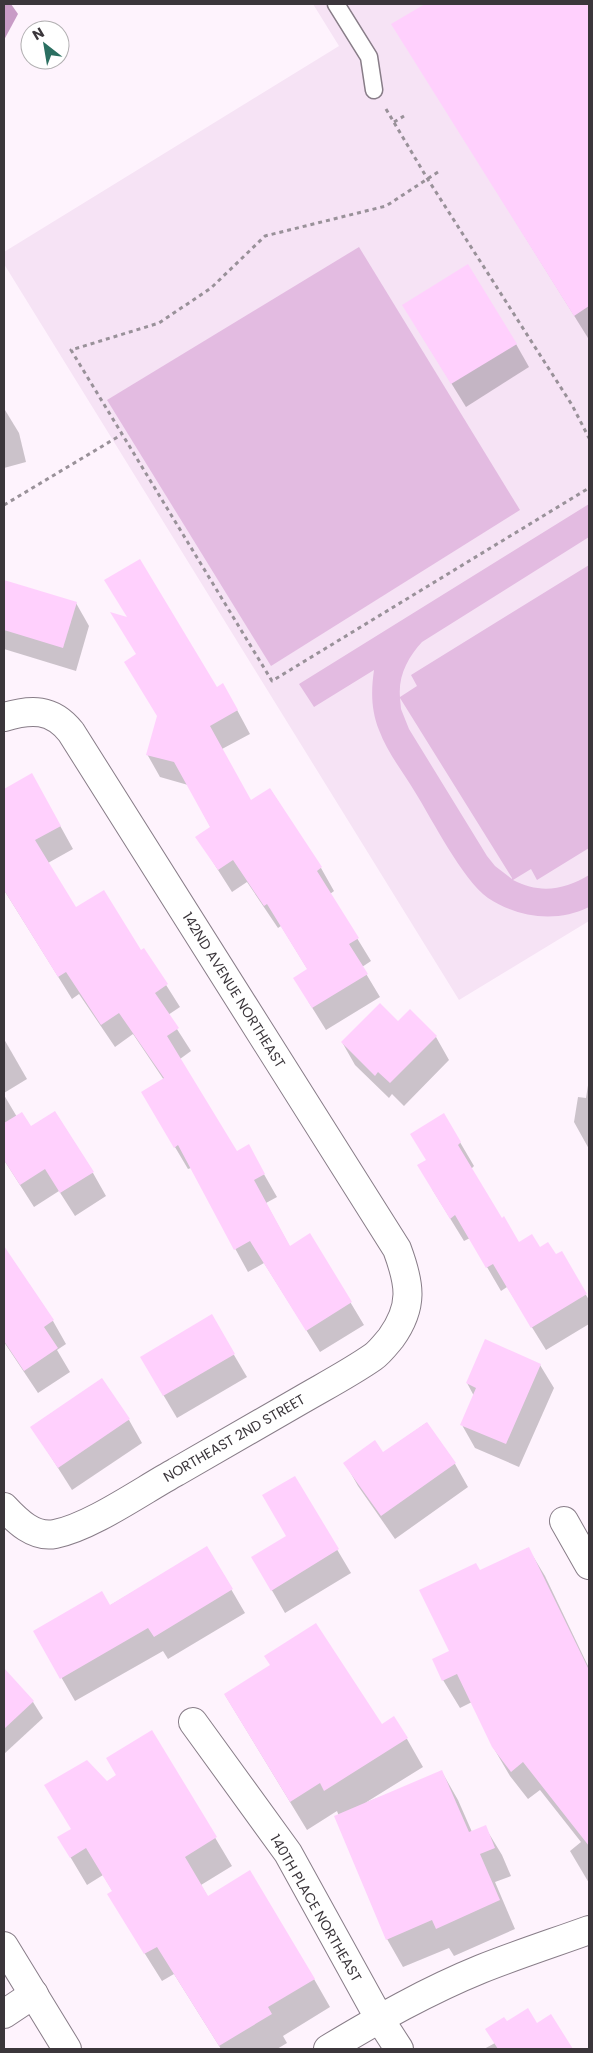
<svg xmlns="http://www.w3.org/2000/svg" width="593" height="2053" font-family="Poppins,sans-serif">
<rect width="100%" height="100%" fill="#fef3fd"/>
<path fill="#f6e3f5" d="M313,4h276v917l-130,79 -455,-736v-12l335,-206z"/>
<g fill="#e3bbe1" fill-rule="evenodd">
<path d="M359,247l161,263 -249,156 -164,-266z"/>
<path d="M589,504v33l-167,105c-14,15 -24,34 -22,55l17,-11 -6,-11 178,-110v283l-52,32 -6,-11 -18,11c26,14 52,10 76,-5v32c-32,16 -71,11 -101,-9 -26,-19 -55,-77 -73,-106 -12,-20 -28,-40 -36,-62 -8,-20 -8,-39 -5,-60l-60,37 -15,-23zM400,698l112,180v1l-17,-13 -8,-10 -78,-127 -8,-20z"/>
</g>
<path fill="#c89bc6" d="M4,4h7l7,10 -14,26z"/>
<g fill="#0003">
<path d="M427,4h162l-1,334 -195,-313z"/>
<path d="M417,328l99,16 13,23 -63,40z"/>
<path d="M4,410h1l14,23 7,29 -22,6z"/>
<path d="M4,581l72,22 13,23 -13,45 -72,-22z"/>
<path d="M216,689l20,19 14,26 -28,15 29,53 19,-13 51,79 13,23 -4,3 41,67 -9,6 18,30 -54,33 -18,-29v-31l-27,-44 -3,2 -31,-46 -15,10 -35,-55 14,-9 -23,-43 -28,-8 -13,-23z"/>
<path d="M32,775l41,74 -25,14 28,46 65,43 3,-2 36,57 -12,8 23,36 -11,8 57,94 24,16 16,28 -11,6 24,44 20,-12 54,90 -44,27 -56,-89 -16,9 -57,-104 -3,1 -32,-54 8,-35 -31,-46 -18,13 -36,-53 -7,5 -68,-109v-100z"/>
<path d="M398,1023l38,14 13,23 -45,46 -12,-12 -3,4 -34,-33 -13,-23z"/>
<path d="M4,1039l23,40 -23,14z"/>
<path d="M589,1079v70l-15,-27 4,-25 8,1z"/>
<path d="M4,1095l13,22 76,56 13,23 -31,20 -16,-25 -25,16 -30,-47z"/>
<path d="M444,1115l30,51 -3,3 30,51 18,23 21,5 15,8 6,-3 28,47v24l-43,26 -39,-63 -6,4 -31,-53 -6,3 -32,-52 -5,-28z"/>
<path d="M6,1251l47,70 13,23 -9,6 13,22 -32,21 -34,-51v-89z"/>
<path d="M211,1316l36,61 -70,41 -22,-37z"/>
<path d="M540,1365l14,23 -35,79 -44,-19 -13,-23 12,-29 -7,-13z"/>
<path d="M129,1420l13,23 -70,47 -40,-63z"/>
<path d="M426,1423l29,41 13,23 -73,52 -37,-53 -13,-23 38,-9z"/>
<path d="M294,1477l57,96 -66,40 -19,-33 21,-44z"/>
<path d="M207,1548l38,65 -77,46 -5,-8 -88,50 -40,-69 74,-26z"/>
<path d="M528,1548l17,28 44,92v215l-19,-32 11,-9 -41,-52 -12,9 -18,-23 -17,-29 -21,-45 -12,6 -17,-28 8,-28 29,-80z"/>
<path d="M4,1670l29,32 10,16 -39,36z"/>
<path d="M225,1695l157,31 25,13 16,28 -58,36 77,-31 16,28 14,32 13,-5 17,28 9,21 -16,6 20,47 -61,27 -5,-8 -46,19 -16,-28 -50,-128 -30,19z"/>
<path d="M152,1732l80,134 -31,19 7,12 106,82 16,28 -47,29 4,7 -10,6h-56l-47,-75 -12,7 -37,-59 -12,-30 -10,-17 -16,10 -28,-47 13,-8 34,-47 11,-8z"/>
<path d="M551,2016l21,33h-88l11,-6 12,-20 30,1z"/>
</g>
<g fill="#ffd0fd">
<path d="M425,4h164v302l-15,10 -183,-292z"/>
<path d="M468,264l49,80 -66,40 -49,-79z"/>
<path d="M140,559l77,128 6,-4 15,27 -28,16 41,74 19,-12 52,79 -5,4 42,67 -10,6 19,30 -56,34 -19,-30 14,-9 -40,-65 -3,2 -31,-46 -15,10 -23,-33 15,-10 -36,-65 -28,-7 11,-39 -33,-54 12,-8 -26,-42 17,5 -23,-37z"/>
<path d="M4,580l73,22 -14,46 -59,-18z"/>
<path d="M32,773l29,53 -26,14 41,67 28,-17 37,60 3,-2 24,36 -13,9 24,35 -12,8 70,115 12,-7 16,30 -11,6 36,66 20,-13 42,69 -46,29 -56,-90 -16,9 -56,-105 -4,3 -33,-56 23,-14 -45,-65 -18,12 -35,-53 -8,5 -54,-87v-101z"/>
<path d="M380,1003l18,18 12,-12 27,27 -47,47 -12,-11 -3,4 -34,-34z"/>
<path d="M55,1111l39,61 -34,21 -15,-24 -25,16 -16,-25v-37l18,-11 9,14z"/>
<path d="M444,1113l17,29 -3,3 44,73 2,-2 15,26 13,-8 8,13 8,-5 8,12 6,-3 25,43 -56,34 -38,-64 -7,4 -31,-53 -5,4 -33,-54 9,-5 -16,-26z"/>
<path d="M4,1246l50,74 -10,7 14,21 -34,23 -20,-30z"/>
<path d="M212,1314l23,40 -72,42 -23,-39z"/>
<path d="M485,1339l56,25 -35,80 -46,-19 16,-37 -10,-5z"/>
<path d="M102,1378l28,41 -72,49 -28,-41z"/>
<path d="M427,1422l29,41 -75,53 -38,-53 32,-23 8,12z"/>
<path d="M295,1476l44,73 -68,42 -20,-34 35,-21 -24,-41z"/>
<path d="M207,1546l26,43 -79,48 -6,-9 -88,51 -27,-48 69,-40 8,14z"/>
<path d="M529,1547l60,123v176l-66,-84 -12,10 -19,-25 -35,-73 -15,7 -10,-22 17,-8 -30,-61 57,-27 4,7z"/>
<path d="M316,1623l66,101 12,-8 14,22 -84,53 -4,-8 -30,19 -66,-108 46,-29 -6,-9z"/>
<path d="M4,1668l30,33 -30,28z"/>
<path d="M152,1730l65,107 -32,20 23,39 42,-26 65,109 -47,28 4,7 -53,32 -62,-99 -13,7 -37,-60 5,-3 -26,-43 -16,10 -13,-21 14,-8 -27,-44 43,-25 20,21 9,-6 -10,-17z"/>
<path d="M442,1770l27,62 17,-7 9,23 -15,6 20,46 -64,29 -4,-9 -46,20 -52,-124z"/>
<path d="M528,2008l9,15 14,-9 22,35h-75l-13,-20 19,-12 3,4z"/>
</g>
<g fill="none" stroke-linecap="round" stroke-linejoin="round">
<g stroke="#887d88" stroke-width="19">
<path id="lane" d="M336,4l33,53 5,33"/>
</g>
<g stroke="#887d88" stroke-width="30">
<g id="street">
<path d="M4,717c27,-8 48,-9 67,15l326,517c13,35 17,57 -6,89 -5,6 -12,15 -18,19 -23,16 -48,29 -72,43 -41,24 -83,48 -125,72 -33,18 -85,55 -121,62 -21,4 -38,-13 -51,-27"/>
<path d="M564,1521l25,44"/>
<path d="M193,1722l95,131 91,165 20,31"/>
<path d="M4,2014l30,-20"/>
<path d="M328,2049c50,-30 99,-58 153,-80 35,-14 72,-26 108,-39"/>
</g>
</g>
<g stroke="#887d88" stroke-width="30">
<path id="secondary" d="M4,1946l63,103"/>
</g>
<g stroke="#999199" stroke-width="3" stroke-dasharray="4 4" stroke-linecap="butt">
<path d="M386,109l41,69 145,227 17,33"/>
<path d="M394,122l10,-6"/>
<path d="M438,172l-52,34 -121,30 -54,52 -52,35 -88,27 201,331 317,-193"/>
<path d="M4,505l117,-70"/>
</g>
<use href="#lane" stroke="#fff" stroke-width="16"/>
<use href="#street" stroke="#fff" stroke-width="28"/>
<use href="#secondary" stroke="#fff" stroke-width="28"/>
</g>
<g text-anchor="middle" stroke-width="4" stroke-linejoin="round" paint-order="stroke">
<g font-size="14" fill="#3b363b" stroke="#fff">
<text transform="translate(234 990) rotate(58)" y="5">142ND AVENUE NORTHEAST</text>
<text transform="translate(234 1438) rotate(-30)" y="5">NORTHEAST 2ND STREET</text>
<text transform="translate(316 1908) rotate(60)" y="5">140TH PLACE NORTHEAST</text>
</g>
</g>
<rect width="593" height="2053" fill="none" stroke="#3b363b" stroke-width="10"/>
<g transform="translate(45 45) rotate(329)"><circle r="24" fill="#ffffff" stroke="#b1afb1"/>
<path d="M0-4L9 19L0 12L-9 19Z" fill="#2b6f61"/>
<text y="-8" font-size="14" font-weight="bold" text-anchor="middle" fill="#3b363b">N</text>
</g>
</svg>
